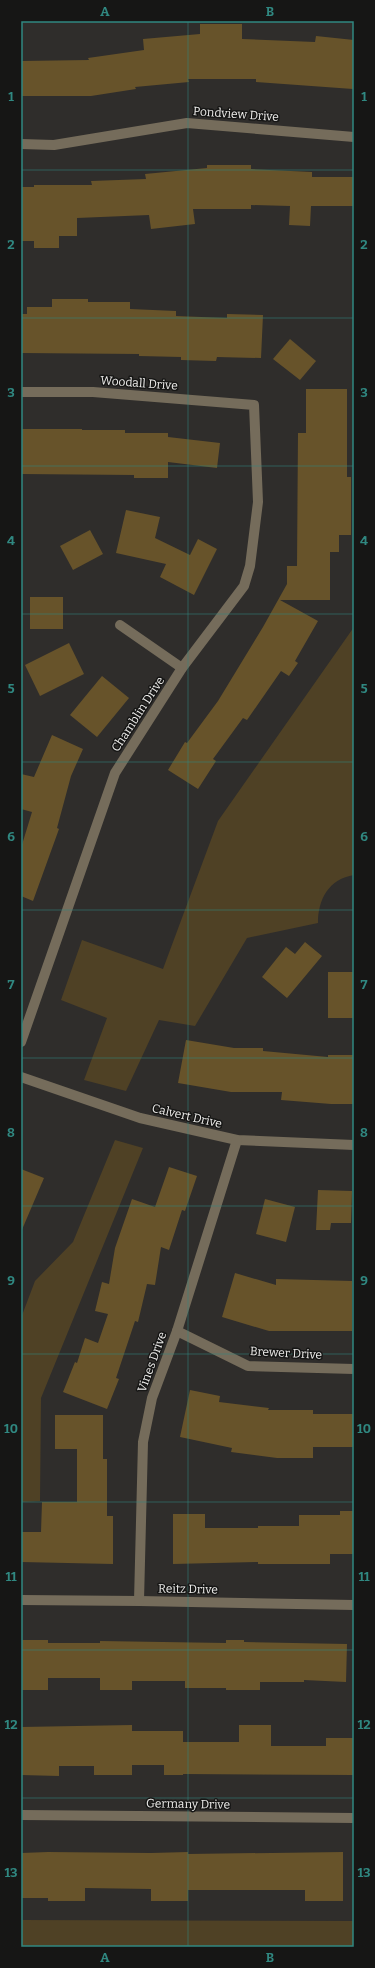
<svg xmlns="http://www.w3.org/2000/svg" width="375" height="1968" font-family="Bitter,serif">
<rect width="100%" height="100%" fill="#2f2d2b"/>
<g fill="#4f4125">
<path d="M354,627v248c-25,4 -36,24 -36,48l-71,15 -52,88 -36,-6 -33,71 -42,-11 23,-62 -46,-18 21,-60 81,29 55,-148z"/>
<path d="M115,1140l28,8 -102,250 -1,103 -19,1v-184l14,-37 38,-39z"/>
<path d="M21,1920l333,1v26h-333z"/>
</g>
<g fill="#67532a">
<path d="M200,24h42v15l73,3 1,-6 38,4 -1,49 -97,-7v-3h-68l1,3 -54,5 1,2 -45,7h-70v-35l68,-1 -1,-2 56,-8 -1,-11 57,-5z"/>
<path d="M207,165h44v4l61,3v5h42v29h-43l-1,20 -21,-1 1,-19 -39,-1v4h-58l2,15 -44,5 -2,-14 -72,3v18h-18v12h-25v-7h-13v-54h13v-2h58l-1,-4 55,-2 -1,-5 62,-6z"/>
<path d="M52,299h36v3h42v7l46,2v5l51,2v-4l36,1 -2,43 -44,-1 -1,4 -35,-1v-3l-42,-1v-2l-118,-1v-39h6v-7h25z"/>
<path d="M290,339l26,22 -16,19 -27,-21z"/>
<path d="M306,389h41v88h4v58h-12v17h-9v48h-50l38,21 -23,40 3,2 -9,13 -8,-5 -34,49 -4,-2 -30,41 3,2 -18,28 -30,-19 17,-28 2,1 31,-42 45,-74 24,-43v-18h10l1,-133h8z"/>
<path d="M21,429h61v1h43v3h43v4l52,6 -3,25 -49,-6v16h-34v-3l-113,-1z"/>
<path d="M126,510l34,7 -5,21 35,17 8,-16 19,10 -23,46 -34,-18 6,-13 -50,-11z"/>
<path d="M90,530l13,24 -30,16 -13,-24z"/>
<rect x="30" y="597" width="33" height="32"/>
<path d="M69,643l15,31 -44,22 -15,-31z"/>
<path d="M102,676l27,22 -32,39 -27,-22z"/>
<path d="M52,735l31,14 -12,27 -14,52 2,1 -26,72 -12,-5v-48l11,-36 -11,-3v-35l13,3z"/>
<path d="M305,942l17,14 -35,42 -25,-21 24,-30 9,7z"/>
<rect x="328" y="972" width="26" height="46"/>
<path d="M186,1040l48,8h29v3l65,6v-2h26v49h-23l-50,-4 1,-8h-51l-53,-9z"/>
<path d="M169,1167l28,9 -12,35 -3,-1 -13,40 -8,-3 -6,38 -8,-1 -9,38 -3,-1 -19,57 3,1 -12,30 -44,-17 12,-30 2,1 8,-25 13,5 10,-29 -13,-3 7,-29 7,2 6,-36 17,-49 23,8z"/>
<path d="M21,1169l23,9 -23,54z"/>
<path d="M318,1190l34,1 -1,32h-20l-1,7h-14z"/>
<path d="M265,1199l30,8 -9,35 -30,-8z"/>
<path d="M235,1273l41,12v-6l76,2v50h-83l-47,-14z"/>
<path d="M190,1390l30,6 -1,6 50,6 -1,2h45v4h41v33h-41v11h-36l-46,-6 1,-4 -52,-11z"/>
<path d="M55,1415h48v44h4v57h6v48l-92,-2v-30h20l1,-30h35v-53h-22z"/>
<path d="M340,1511h14v43h-24v10h-72v-2l-85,2v-50h32v14h53v-2h41v-11h41z"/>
<path d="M21,1640h27v3h52v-2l126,2v-3h18v2l103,2 -1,38 -42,-2v2h-44v8h-34v-2h-41v-7h-53v9h-32v-12h-52v12h-27z"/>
<path d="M132,1725v6h51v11h56v-17h32v21h55v-8h28v37l-171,-1v1h-19v-10h-32v10h-38v-9h-35v10l-38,-1v-48z"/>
<path d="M48,1852l103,1 37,-1v2l155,-2v49h-38v-11h-117v11h-37v-12l-66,-1v13h-37v-3h-27v-45z"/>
</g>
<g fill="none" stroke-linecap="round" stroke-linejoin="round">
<g stroke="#756c5b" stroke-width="10">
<path d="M21,144l33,1 133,-22 167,14"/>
<path d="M21,392h72l161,13 4,97 -8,64 -6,20 -62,82 -67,105 -94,269"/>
<path d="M120,625l62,43"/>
<path d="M21,1077l119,41 97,22 117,5"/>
<path d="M177,1331l71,35 106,3"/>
<path d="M21,1600l118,1 215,4"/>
<path d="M139,1601l4,-159 9,-44 25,-67 60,-191"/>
<path d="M21,1815l333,3"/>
</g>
</g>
<path fill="none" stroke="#308881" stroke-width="1" stroke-opacity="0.55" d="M188,21v1926M21,170h333M21,318h333M21,466h333M21,614h333M21,762h333M21,910h333M21,1058h333M21,1206h333M21,1354h333M21,1502h333M21,1650h333M21,1798h333"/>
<g text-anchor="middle" stroke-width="3" stroke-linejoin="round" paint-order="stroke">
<g font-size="12" fill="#eeedeb" stroke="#161615">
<text transform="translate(236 114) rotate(4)" y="4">Pondview Drive</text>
<text transform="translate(139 383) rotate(4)" y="4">Woodall Drive</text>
<text transform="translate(138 714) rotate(-57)" y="4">Chamblin Drive</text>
<text transform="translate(187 1116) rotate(13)" y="4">Calvert Drive</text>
<text transform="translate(286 1353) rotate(3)" y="4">Brewer Drive</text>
<text transform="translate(152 1362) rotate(-70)" y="4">Vines Drive</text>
<text transform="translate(188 1589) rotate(1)" y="4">Reitz Drive</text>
<text transform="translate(188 1804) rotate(1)" y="4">Germany Drive</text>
</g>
</g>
<rect width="375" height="1968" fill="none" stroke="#161615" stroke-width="44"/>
<rect x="22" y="22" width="331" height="1924" fill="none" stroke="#308881" stroke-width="1.5"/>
<g font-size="13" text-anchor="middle" font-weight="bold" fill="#308881">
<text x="105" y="16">A</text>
<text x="270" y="16">B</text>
<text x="11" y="101">1</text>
<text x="364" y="101">1</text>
<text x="11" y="249">2</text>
<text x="364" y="249">2</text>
<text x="11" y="397">3</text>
<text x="364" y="397">3</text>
<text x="11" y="545">4</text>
<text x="364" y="545">4</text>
<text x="11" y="693">5</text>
<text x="364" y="693">5</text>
<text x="11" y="841">6</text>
<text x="364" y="841">6</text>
<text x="11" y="989">7</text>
<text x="364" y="989">7</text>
<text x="11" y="1137">8</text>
<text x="364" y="1137">8</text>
<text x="11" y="1285">9</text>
<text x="364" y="1285">9</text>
<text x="11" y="1433">10</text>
<text x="364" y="1433">10</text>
<text x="11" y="1581">11</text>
<text x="364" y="1581">11</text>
<text x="11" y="1729">12</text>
<text x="364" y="1729">12</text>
<text x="11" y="1877">13</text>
<text x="364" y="1877">13</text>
<text x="105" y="1962">A</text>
<text x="270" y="1962">B</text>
</g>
</svg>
